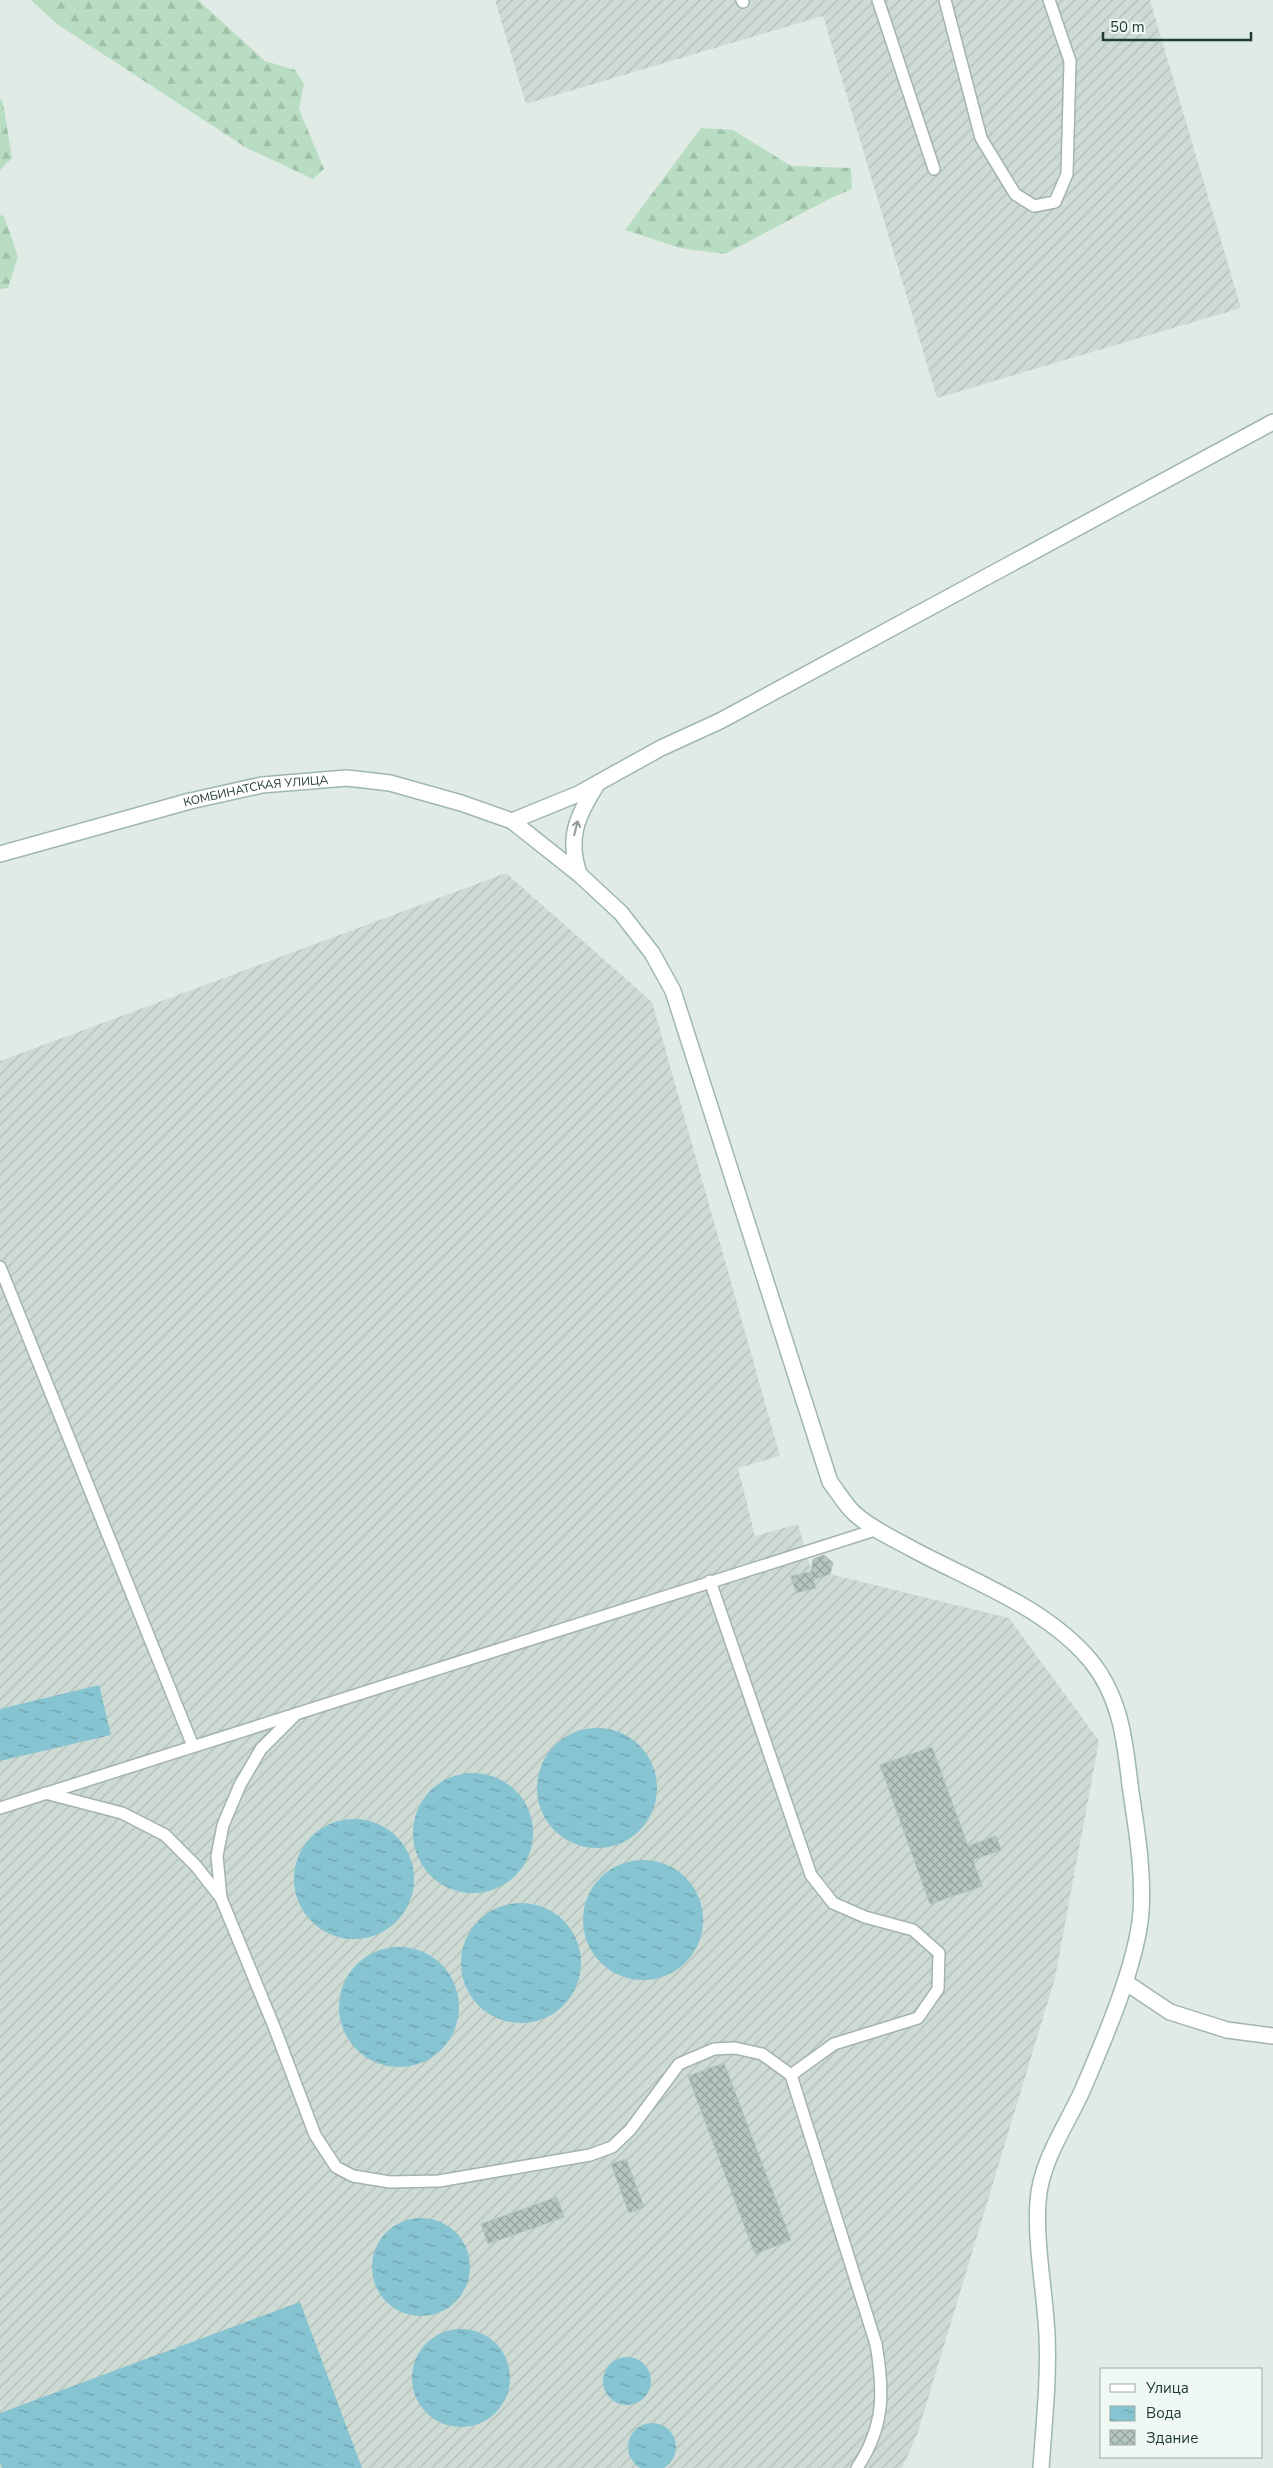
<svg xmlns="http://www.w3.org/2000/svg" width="1273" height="2468" font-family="'Nunito Sans',sans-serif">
<defs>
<pattern id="industrial-furrows" width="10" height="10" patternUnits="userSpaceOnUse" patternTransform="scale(1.25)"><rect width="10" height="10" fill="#cedbd5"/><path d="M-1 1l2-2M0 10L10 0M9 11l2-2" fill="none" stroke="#b1bdb7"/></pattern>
<pattern id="forest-firs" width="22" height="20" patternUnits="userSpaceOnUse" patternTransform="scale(1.25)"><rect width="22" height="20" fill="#b8ddc3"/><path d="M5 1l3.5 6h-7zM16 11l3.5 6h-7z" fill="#9ebfa8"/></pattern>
<pattern id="water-ripples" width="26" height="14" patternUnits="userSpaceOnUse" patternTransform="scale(1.25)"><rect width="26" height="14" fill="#86c4d1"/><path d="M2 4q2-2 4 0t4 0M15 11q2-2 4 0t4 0" fill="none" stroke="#6da0aa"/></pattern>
<pattern id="building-cross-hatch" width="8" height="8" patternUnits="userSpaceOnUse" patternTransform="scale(1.25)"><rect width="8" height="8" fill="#b5c6bf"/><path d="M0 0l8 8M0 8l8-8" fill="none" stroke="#93a29c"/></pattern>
</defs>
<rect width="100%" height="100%" fill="#e0ebe6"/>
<g fill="url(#industrial-furrows)">
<path d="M495,0h655l91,308 -304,90 -114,-382 -297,88z"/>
<path d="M506,873l146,129 128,454 -42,12 17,68 43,-12 13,46 8,8 11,-4 179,44 90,123 -44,237 -138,457 -15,33h-902v-1407z"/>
</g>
<g fill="url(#forest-firs)">
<path d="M31,0h167l67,61 30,9 9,14 -5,25 25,60 -11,10 -68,-32 -188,-123z"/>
<path d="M0,99l3,4 9,55 -12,12z"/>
<path d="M701,128l32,2 58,36 60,2 1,21 -21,9 -106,56 -45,-6 -55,-18z"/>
<path d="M0,215l4,1 14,41 -10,31 -8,1z"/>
</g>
<g fill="url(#water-ripples)">
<path d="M99,1685l12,50 -111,26v-52z"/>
<circle cx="597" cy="1788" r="60"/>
<circle cx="473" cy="1833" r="60"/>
<circle cx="354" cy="1879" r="60"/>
<circle cx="643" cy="1920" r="60"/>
<circle cx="521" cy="1963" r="60"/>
<circle cx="399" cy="2007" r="60"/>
<circle cx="421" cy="2267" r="49"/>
<path d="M300,2302l62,166h-360l-2,-5v-50z"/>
<circle cx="461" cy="2378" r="49"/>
<circle cx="627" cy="2381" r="24"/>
<circle cx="652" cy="2447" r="24"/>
</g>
<g fill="url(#building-cross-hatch)" stroke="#b2c5bd">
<path d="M824,1555l9,8 -3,11 -17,6 3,8 -20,5 -5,-17 20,-4 2,-13z"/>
<path d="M932,1747l36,99 28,-10 5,14 -28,10 9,26 -52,18 -50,-139z"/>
<path d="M724,2063l67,177 -36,14 -67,-178z"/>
<path d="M626,2159l18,48 -15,6 -18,-49z"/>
<path d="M557,2197l7,20 -76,27 -7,-20z"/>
</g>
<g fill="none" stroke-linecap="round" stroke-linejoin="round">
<g stroke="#a3b3ad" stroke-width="14">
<g id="lane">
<path d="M742,0l1,2"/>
<path d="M878,0l56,169"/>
<path d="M945,0l36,138 34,56 19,12 21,-4 12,-28 3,-113 -21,-61"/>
<path d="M0,1267l193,479"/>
<path d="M45,1793l77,20 43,22 31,31 25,32 54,131 40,106 21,32 17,9 37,6 49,-1 151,-26 22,-8 18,-17 49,-66 35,-15 21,-1 27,6 29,21 43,-31 84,-26 20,-29 1,-36 -26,-23 -48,-13 -32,-14 -22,-28 -101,-294"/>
<path d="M0,1808l875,-278"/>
<path d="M221,1898l-4,-42 6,-31 17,-40 21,-36 35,-35"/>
<path d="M791,2075l85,269c8,47 9,82 -19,124"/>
</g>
</g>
<g stroke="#a3b3ad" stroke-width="18">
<path id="street" d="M1125,1982l45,30 57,18 46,6"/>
</g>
<g stroke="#9eb7af" stroke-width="18">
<g id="secondary">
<path d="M512,821l66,-27 83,-46 59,-27 553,-299"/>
<path id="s1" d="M0,854l190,-53 72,-16 85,-7 43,5 71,20 51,18 68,54 41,38 31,40 21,38 157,491c8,10 15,23 25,32 17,15 39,25 59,36 60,32 131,57 176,110 30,36 35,80 40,125 6,42 14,85 11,127 -4,52 -37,128 -58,177 -16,36 -42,71 -45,112 -3,44 7,90 9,134 2,44 -3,89 -6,133"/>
<path d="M579,874c-12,-36 -2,-58 17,-88"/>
</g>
</g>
<use href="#lane" stroke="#fff" stroke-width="11"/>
<use href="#street" stroke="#fff" stroke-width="15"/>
<use href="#secondary" stroke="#fff" stroke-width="15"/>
</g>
<defs><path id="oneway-shaft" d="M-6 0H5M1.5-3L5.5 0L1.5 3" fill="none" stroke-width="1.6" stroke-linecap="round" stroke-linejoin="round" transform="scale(1.25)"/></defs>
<use stroke="#909d9a" href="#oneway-shaft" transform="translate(576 828) rotate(-76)"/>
<g text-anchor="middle" stroke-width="5" stroke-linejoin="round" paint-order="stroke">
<g font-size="12" fill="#203b35" stroke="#f0f8f4">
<text dy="4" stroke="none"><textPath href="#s1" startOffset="264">КОМБИНАТСКАЯ УЛИЦА</textPath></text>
</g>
</g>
<rect x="1100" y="2368" width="162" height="90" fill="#f0f8f4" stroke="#9daca8"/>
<rect x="1110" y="2384" width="25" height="8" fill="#ffffff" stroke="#9daca8"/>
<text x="1146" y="2393" font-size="15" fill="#203b35">Улица</text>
<rect x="1110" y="2406" width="25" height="15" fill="url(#water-ripples)" stroke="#9daca8"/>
<text x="1146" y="2418" font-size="15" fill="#203b35">Вода</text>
<rect x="1110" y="2430" width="25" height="15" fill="url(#building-cross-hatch)" stroke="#9daca8"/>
<text x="1146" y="2443" font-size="15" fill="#203b35">Здание</text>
<path d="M1103 32v8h148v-8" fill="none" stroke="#203b35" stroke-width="2.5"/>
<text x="1110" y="32" font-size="15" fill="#203b35" stroke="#f0f8f4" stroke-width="4" paint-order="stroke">50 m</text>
</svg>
